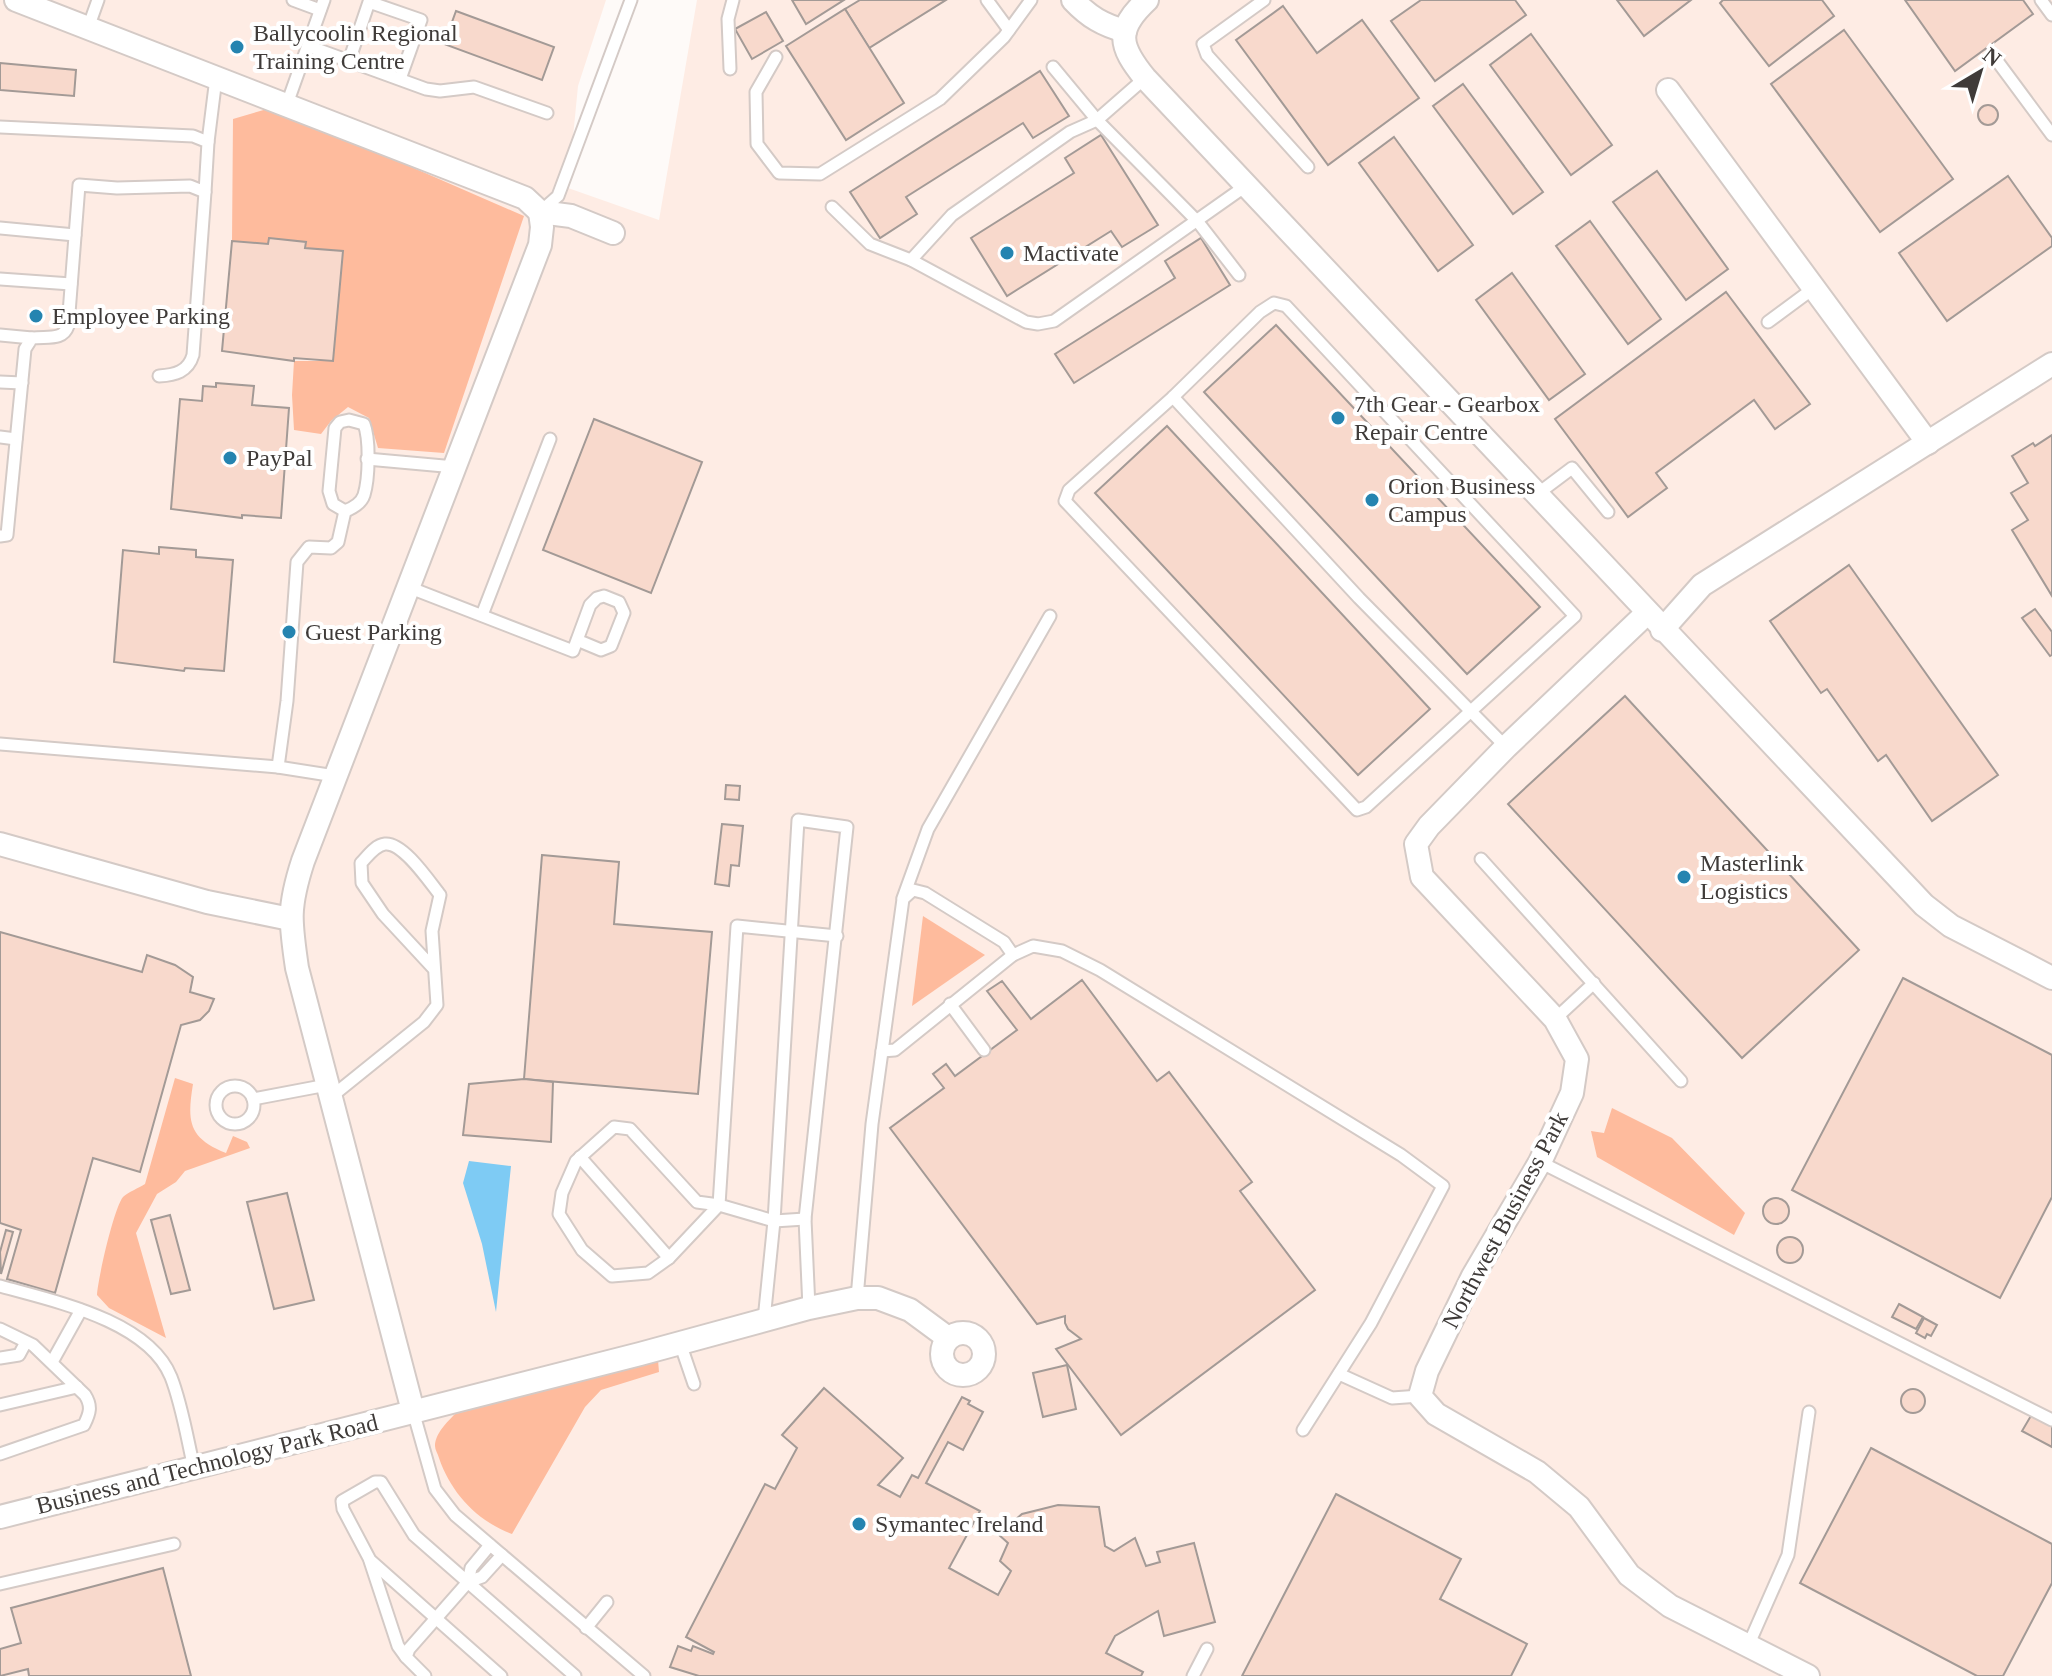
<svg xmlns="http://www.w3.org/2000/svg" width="2052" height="1676" font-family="'Times New Roman',serif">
<rect width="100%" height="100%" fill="#fefaf8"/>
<path fill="#feece4" d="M0,0h606l-28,86 -10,102 91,32 38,-220h1355v1676h-2052z"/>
<g fill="#febb9d">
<path d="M274,107l250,109 -80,237 -66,-5 -9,-30 -21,-11 -17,14 -10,13 -27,-4 -2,-35 2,-34h39l10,-110 -111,-10 1,-122z"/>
<path d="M923,916l62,39 -73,51z"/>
<path d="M175,1078l18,6c-6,37 -5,54 33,69l7,-17 14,6 3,6 -65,23 -9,11 -19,12 -21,39 30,105 -57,-30 -12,-13c1,-17 17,-87 26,-98 5,-5 16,-9 22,-13z"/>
<path d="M1612,1108l60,30 73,75 -11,22 -137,-78 -6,-26 13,2z"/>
<path d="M658,1360l1,12 -58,18 -16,17 -73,127c-35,-13 -61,-41 -73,-76 -1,-4 -4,-8 -4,-12 0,-12 12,-24 20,-32z"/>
</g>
<path fill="#7ecbf4" d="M469,1161l42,5 -15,146 -14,-68 -19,-61z"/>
<g fill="#f8d9cc" stroke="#a39a96" stroke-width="2">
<path d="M792,0h52l-38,24z"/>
<path d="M860,0h86l-77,48 -24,-39z"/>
<path d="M1421,0h94l11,15 -91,66 -44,-60z"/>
<path d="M1617,0h74l-47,36z"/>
<path d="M1723,0h99l12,16 -65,50 -49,-63z"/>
<path d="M1905,0h118l10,14 -78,57z"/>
<path d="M1283,6l34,47 45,-33 57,78 -91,67 -92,-125z"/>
<path d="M845,9l59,94 -58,37 -60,-94z"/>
<path d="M456,11l98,36 -12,33 -98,-36z"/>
<path d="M766,12l17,29 -31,18 -17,-30z"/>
<path d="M1844,30l109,149 -73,53 -109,-148z"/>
<path d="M1531,34l81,111 -41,30 -81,-110z"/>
<path d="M0,63l76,7 -2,26 -74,-6z"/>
<path d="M1040,71l29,45 -36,22 -10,-15 -117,74 11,17 -37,24 -30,-46z"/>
<path d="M1463,84l80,108 -30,22 -80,-108z"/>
<circle cx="1988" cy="115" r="10"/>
<path d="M1101,135l57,90 -36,22 -11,-16 -104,65 -36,-58 103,-65 -9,-15z"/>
<path d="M1394,137l79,108 -35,26 -79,-108z"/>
<path d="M1657,171l71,98 -42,31 -73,-98z"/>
<path d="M2008,176l44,62v8l-105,75 -48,-68z"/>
<path d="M1590,221l71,98 -33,25 -72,-98z"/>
<path d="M269,238l37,4 -1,6 38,3 -10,110 -39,-3v3l-72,-10 10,-110 36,3z"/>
<path d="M1201,238l29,47 -156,98 -19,-29 120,-76 -10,-17z"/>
<path d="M1512,273l73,101 -36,26 -73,-100z"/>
<path d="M1726,292l84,112 -35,25 -21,-29 -98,73 11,15 -39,29 -73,-98z"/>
<path d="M1276,325l264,282 -73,67 -263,-282z"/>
<path d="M216,383l38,3 -2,19 37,3 -8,110 -39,-3v3l-71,-9 9,-110 22,2 1,-15 13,1z"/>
<path d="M594,419l108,43 -51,131 -108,-43z"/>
<path d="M1167,426l263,283 -72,66 -263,-282z"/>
<path d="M2052,435v161l-40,-66 16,-10 -17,-27 17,-10 -16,-27 21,-13 2,3z"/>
<path d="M159,547l37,3v7l37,3 -9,111 -39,-3 -1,3 -70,-9 9,-112 36,4z"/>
<path d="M1849,565l149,210 -66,46 -46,-66 -8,6 -51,-72 -6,4 -51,-72z"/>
<path d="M2035,609l17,23v23l-2,1 -28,-38z"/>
<path d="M1625,696l234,254 -117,108 -234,-254z"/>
<path d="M726,785l14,1 -1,14 -14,-1z"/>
<path d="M722,824l21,2 -4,40 -8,-1 -2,21 -14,-2z"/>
<path d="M542,855l77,7 -5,62 98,8 -14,162 -174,-15z"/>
<path d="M0,932l142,40 5,-17 28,10 18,12 -3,15 24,7 -5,12 -9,9 -19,5 -41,147 -47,-14 -38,135 -48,-14 14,-49 -21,-7z"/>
<path d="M1903,978l149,77v142l-52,101 -208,-108z"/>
<path d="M1082,980l75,101 12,-9 83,110 -12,9 75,99 -194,145 -65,-86 25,-10 -13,-10 -3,-6v-7l-28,8 -147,-196 54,-40 -11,-14 13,-10 9,12 62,-46 -30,-39 15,-10 29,38z"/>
<path d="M524,1079l29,3 -2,60 -88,-7 6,-51z"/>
<path d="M287,1193l27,107 -40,9 -27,-107z"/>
<circle cx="1776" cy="1211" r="13"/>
<path d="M170,1215l20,75 -19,4 -20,-74z"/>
<path d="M6,1230l7,2 -12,42 -1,-22z"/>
<circle cx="1790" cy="1250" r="13"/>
<path d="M1899,1304l24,13 -7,12 -24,-12z"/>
<path d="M1924,1318l13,7 -6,11 -4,-2 -2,4 -9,-5z"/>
<path d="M1067,1365l9,44 -33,8 -10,-44z"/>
<path d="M824,1388l79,70 -25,27 22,12 12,-22 6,3 44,-81 8,4 -2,3 15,8 -20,38 -15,-8 -22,41 54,28 -31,57 49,27 13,-24 -11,-10 8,-18 -10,-9 24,-20 36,-9 41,2 6,39 9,5 21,-13 11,28 14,-4 -3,-10 37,-9 21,79 -51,14 -6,-25 -43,25 -9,17 37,19 -2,4h-442l-29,-9 8,-21 13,5 2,-5 20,8 1,-2 -28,-15 79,-153 10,5 22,-41 -15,-13z"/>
<circle cx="1913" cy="1401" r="12"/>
<path d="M2032,1414l20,11v22l-30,-16z"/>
<path d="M1871,1448l181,96v39l-49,93h-26l-177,-93z"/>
<path d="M1336,1494l125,65 -21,40 87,45 -16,32h-269z"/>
<path d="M163,1568l28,108h-162l-1,-7 -28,7v-27l21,-6 -10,-35z"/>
</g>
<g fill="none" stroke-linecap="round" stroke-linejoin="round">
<g stroke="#d4cac6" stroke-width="15">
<g id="lane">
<path d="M293,0l27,10"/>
<path d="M987,0l22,30"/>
<path d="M1264,0l-61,44 4,11 101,112"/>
<path d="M2041,0l11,15"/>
<path d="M88,28l10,-28"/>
<path d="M308,46l118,43 14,2 34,-4 73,26"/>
<path d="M1992,54l60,81"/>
<path d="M776,57l-20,35 1,52 22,29 41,1 120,-75 64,-62 27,-37"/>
<path d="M349,61l20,-59 52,18 -21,59"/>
<path d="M1053,67l44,53 101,102 41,53"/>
<path d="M730,69l-2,-50 5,-19"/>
<path d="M287,104l37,-104"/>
<path d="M0,127l193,9 15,6 -3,50 -15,-6 -73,2 -38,-3 -11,141c-5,15 -21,10 -36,12l-7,11 -18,186 -7,1"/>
<path d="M208,142l8,-64"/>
<path d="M832,207l38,37 41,16 115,62 12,2 16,-3 193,-136"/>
<path d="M541,211l17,-15 73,-196"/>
<path d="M0,228l75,7"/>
<path d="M911,260l41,-45 118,-83 27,-12 48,-42"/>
<path d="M0,279l71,5"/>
<path d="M1274,303l12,3 289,310 -209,191 -9,3 -292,-309 4,-11 104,-93 87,-85z"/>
<path d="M1768,322l46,-34"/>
<path d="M0,335l32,3"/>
<path d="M159,376c16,-1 29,-4 34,-21l12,-163"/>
<path d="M0,382l22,1"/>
<path d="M1173,397l186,201 147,149"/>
<path d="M349,420l15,4c6,15 5,55 0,71 -3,9 -11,13 -19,16l-12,-7 -4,-13 6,-63 5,-6z"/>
<path d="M0,437l16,2"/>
<path d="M367,459l88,8"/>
<path d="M1536,495l36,-27 36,44"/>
<path d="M408,587l165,64 17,-46 7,-7 7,-2 15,6 5,11 -13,33 -10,4 -24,-10"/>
<path d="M482,615l68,-176"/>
<path d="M0,744l278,23 57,9"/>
<path d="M278,767l9,-66 10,-139 12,-15 22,1 7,-6 7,-31"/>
<path d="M1481,859l200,222"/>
<path d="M903,898l25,-69 122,-213"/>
<path d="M950,1004l34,46"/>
<path d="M1555,1019l39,-36"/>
<path d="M882,1051l13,-1 118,-95 20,-9 29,5 38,19 301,185 42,31 -72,137 -68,107"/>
<circle cx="235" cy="1105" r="19"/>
<path d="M331,1097l93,-75 13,-17 -5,-74 8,-36c-11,-14 -37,-53 -55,-51 -10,1 -18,13 -24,19l1,20 21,31 51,55"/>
<path d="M253,1099l74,-14"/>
<path d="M580,1157l89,101"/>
<path d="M1540,1162l512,258"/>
<path d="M805,1219l-31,2 -55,-16 -50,53 -21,15 -36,3 -30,-26 -23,-36 3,-21 14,-32 38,-34 16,2 67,73 22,3 18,-279 100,10"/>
<path d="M0,1286c53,15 148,34 171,91 11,28 16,61 23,91"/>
<path d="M857,1298l15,-174 31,-225 10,-9 12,3 79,49 9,13"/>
<path d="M764,1320l10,-99 24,-401 49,7 -42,392 4,89"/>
<path d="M0,1329l33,16 52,50c7,11 5,18 -1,30l-84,29"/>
<path d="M680,1343l14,41"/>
<path d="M0,1358l19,-3 7,-13"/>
<path d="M52,1362l29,-52"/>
<path d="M1339,1374l53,24 28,-2"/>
<path d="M0,1405l77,-18"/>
<path d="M413,1411l22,78 20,26 189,161"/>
<path d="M370,1561l28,85 8,11"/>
<path d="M468,1582l14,-5 20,-22"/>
<path d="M0,1584l174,-40"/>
<path d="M586,1628l21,-26"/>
<path d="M1748,1646l40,-91 21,-143"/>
<path d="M425,1676l-19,-19 3,-8 59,-67 3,-14 19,-23"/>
<path d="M501,1676l-131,-116 -27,-51 -1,-8 33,-19h6l33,53 161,141"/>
<path d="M1193,1676l14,-27"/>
</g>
</g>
<g stroke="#d4cac6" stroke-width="26">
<g id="street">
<path d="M16,0l509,198 15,14 31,4 42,17"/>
<path d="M1073,0c16,17 30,25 52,31"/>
<path d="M1147,0c-32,30 -28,46 -2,78l779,827 27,21 101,52"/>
<path d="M1668,90l260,353"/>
<path d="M1647,613l-141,134 -77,79 -13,18 6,33 133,142 22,40 -5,34 -32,69 -67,114 -46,95 -7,25 16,18 101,58 42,35 50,68 41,31 138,70"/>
<path d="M1662,630l40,-45 350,-221"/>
<path d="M0,844l207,58 83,17"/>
<circle cx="963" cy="1354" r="21"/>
<path d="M413,1411l-116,-443c-7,-47 -9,-61 6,-107l237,-616 2,-18 -2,-15"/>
<path d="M0,1517l640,-163 169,-46 48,-10h21l32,12 38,28"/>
</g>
</g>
<use href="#lane" stroke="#fff" stroke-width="11"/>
<use href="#street" stroke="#fff" stroke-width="22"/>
</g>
<g fill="#2584b0" stroke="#fff" stroke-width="3">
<circle cx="237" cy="47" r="8"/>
<circle cx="1007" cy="253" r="8"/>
<circle cx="36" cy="316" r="8"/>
<circle cx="1338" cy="418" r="8"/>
<circle cx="230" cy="458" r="8"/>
<circle cx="1372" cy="500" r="8"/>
<circle cx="289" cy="632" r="8"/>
<circle cx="1684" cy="877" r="8"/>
<circle cx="859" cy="1524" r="8"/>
</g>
<g text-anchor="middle" stroke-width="8" stroke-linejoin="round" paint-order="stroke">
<g font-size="24" fill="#3f3b39" stroke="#fff" text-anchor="start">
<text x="253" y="41">Ballycoolin Regional<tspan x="253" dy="28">Training Centre</tspan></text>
<text x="1023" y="261">Mactivate</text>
<text x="52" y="324">Employee Parking</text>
<text x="1354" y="412">7th Gear - Gearbox<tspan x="1354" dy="28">Repair Centre</tspan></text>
<text x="246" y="466">PayPal</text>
<text x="1388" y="494">Orion Business<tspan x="1388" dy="28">Campus</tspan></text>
<text x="305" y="640">Guest Parking</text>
<text x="1700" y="871">Masterlink<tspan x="1700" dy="28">Logistics</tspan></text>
<text x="875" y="1532">Symantec Ireland</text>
</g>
<g font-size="24" fill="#3f3b39" stroke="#fff">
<text transform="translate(1505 1220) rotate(-62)" y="8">Northwest Business Park</text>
<text transform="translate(207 1464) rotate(-14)" y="8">Business and Technology Park Road</text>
</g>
</g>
<g transform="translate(1980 72) rotate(38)" stroke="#ffffff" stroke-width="6" paint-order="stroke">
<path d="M0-6L14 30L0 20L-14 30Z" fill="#3f3b39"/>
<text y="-12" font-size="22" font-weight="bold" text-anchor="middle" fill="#3f3b39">N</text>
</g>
</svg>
